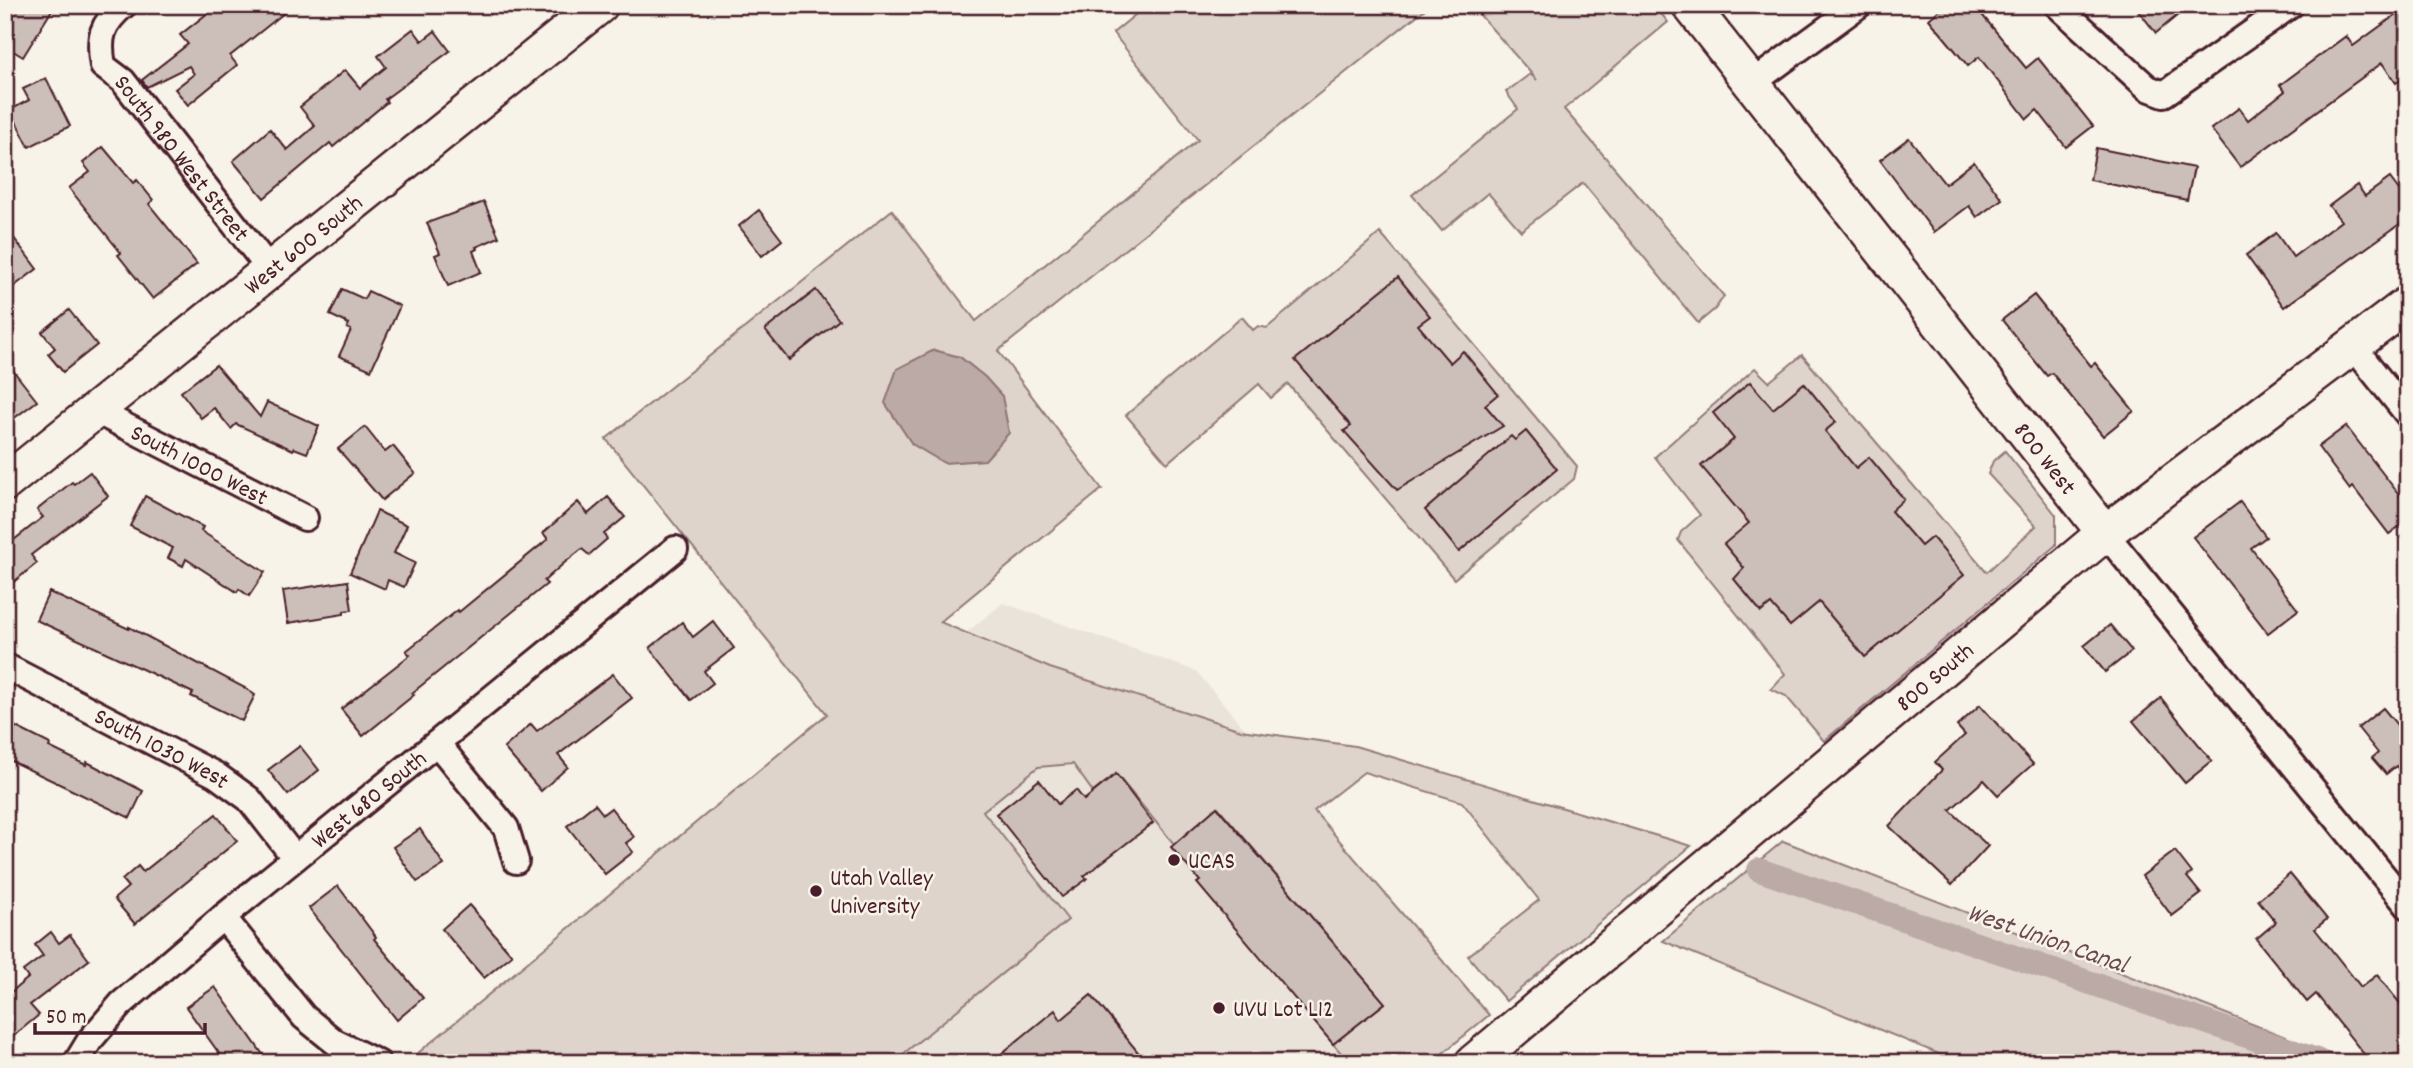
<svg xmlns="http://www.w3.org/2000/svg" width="2413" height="1068" font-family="Dekko,sans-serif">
<rect width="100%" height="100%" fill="#f7f3e8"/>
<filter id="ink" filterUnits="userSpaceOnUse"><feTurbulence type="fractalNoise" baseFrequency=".0143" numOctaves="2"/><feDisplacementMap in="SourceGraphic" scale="14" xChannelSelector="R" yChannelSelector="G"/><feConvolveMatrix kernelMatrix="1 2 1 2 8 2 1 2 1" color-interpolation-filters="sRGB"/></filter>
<g filter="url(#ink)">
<g fill="#eae3da">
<path d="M1003,603l193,68 292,347 -55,45h-1027l419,-346 43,-6z"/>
<path d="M1727,1050l48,2 -1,11h-47z"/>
</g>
<g fill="#ded4cc" stroke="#947a7c" stroke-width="2">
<path d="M1147,5h283l-432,346 104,138 -162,133 110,46 191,62 114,16 336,100 -185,155 -38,-45 71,-56 -77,-98 -98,-30 -50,39 175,204 -58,48h-81l-17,-19 52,-41 -167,-196 -44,37 -58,-70 -23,18 -20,-28 -35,3 -55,44 85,109 -176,143h-486l421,-349 -221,-275 286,-229 84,111 222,-181 -85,-107z"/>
<path d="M1471,5h183l14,17 -104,87 160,187 -9,13 -17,14 -115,-140 -62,48 -33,-38 -46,38 -30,-36 106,-86 -12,-17 24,-18 7,6z"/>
<path d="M1380,233l197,233 -3,13 -120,100 -166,-195 -17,14 -12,-14 -92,79 -41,-48 116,-98 11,13 5,-4 9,2z"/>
<path d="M1802,355l185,217 49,-46 -48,-52 5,-13 12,-10 51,64v30l-232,196 -38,-45 -15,-7 14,-15 -107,-134 3,-8 19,-17 -45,-58 100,-89 14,14z"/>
<path d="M1783,841l569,222h-391l-298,-122z"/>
</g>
<path fill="#bcaaa7" stroke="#8e7275" stroke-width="2" d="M934,350l26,7 25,20 17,19 7,37 -24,27 -41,3 -32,-19 -27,-41 12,-34z"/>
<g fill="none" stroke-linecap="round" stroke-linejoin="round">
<path stroke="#bcaaa7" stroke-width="24" d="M1759,870l558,190"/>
</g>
<g fill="#ccbfb9" stroke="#4a1f2b" stroke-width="2">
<path d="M5,5h50l-32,52 -18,-11z"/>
<path d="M218,5h76l-64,51 7,9 -49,40 -13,-16 19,-15 -5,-8 -42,21 -5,-7 46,-36 -8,-9z"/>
<path d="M1945,5h29l52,63 12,-10 55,68 -27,21 -29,-37 -10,9 -48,-62 -11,9 -39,-47z"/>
<path d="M2134,5h56l-34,28z"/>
<path d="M2408,6v68l-12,9 -14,-20 -142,104 -29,-38 28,-21 9,12 37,-29 -5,-6 66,-49 7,10z"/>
<path d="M413,29l9,12 13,-10 15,20 -65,48 2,3 -54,45 -3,-4 -66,55 -31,-37 37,-32 17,21 28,-24 -15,-19 45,-37 15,18 26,-21 -8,-11z"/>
<path d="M46,78l24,48 -41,21 -19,-37 19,-10 -6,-11z"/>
<path d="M1909,138l36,46 29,-22 28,37 -25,18 -8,-11 -35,26 -54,-72z"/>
<path d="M103,147l30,36 4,-3 16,20 -4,4 48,60 -44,35 -35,-44 3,-2 -52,-65 21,-16 -7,-9z"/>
<path d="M2096,148l98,20 -7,32 -97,-20z"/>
<path d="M2390,178l18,24v16l-124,89 -38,-52 30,-22 17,24 48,-36 -12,-15 28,-21 8,11z"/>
<path d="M484,202l15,35 -23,10 1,2 -4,2 8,21 -33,14 -13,-31 5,-2 -13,-30z"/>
<path d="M759,210l23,30 -20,16 -23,-30z"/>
<path d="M5,226l32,43 -32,24z"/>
<path d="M1398,277l32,39 -12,9 32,38 13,-12 35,43 -13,11 18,21 -106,64 -53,-59 7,-5 -56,-66z"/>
<path d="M342,289l22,10 4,-8 32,15 -29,64 -32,-14 12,-26 -4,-2 2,-4 -19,-9z"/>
<path d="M816,290l23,30 -50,40 -24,-30z"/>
<path d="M2034,295l57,71 4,-3 39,48 -31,25 -51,-63 -5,3 -45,-56z"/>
<path d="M69,310l28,35 -34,27 -15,-18 7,-6 -13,-16z"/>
<path d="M5,360l32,41 -32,24z"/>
<path d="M216,365l44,52 7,-15 52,24 -12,27 -13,-5 -1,2 -57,-26 -5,5 -17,-21 -13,10 -20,-26z"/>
<path d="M1750,382l23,27 31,-26 32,39 -11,9 31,37 13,-11 35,42 -13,12 30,35 11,-9 32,38 -99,82 -46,-55 -29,24 -19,-22 -10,8 -27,-33 10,-11 -20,-24 25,-21 -48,-57 33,-27 -21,-26z"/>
<path d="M2346,426l62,80v14l-19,14 -36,-47 -3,3 -32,-43z"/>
<path d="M365,427l20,25 8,-6 22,27 -33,27 -44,-51z"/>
<path d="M1526,431l31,38 -98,83 -34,-42 86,-74 4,4z"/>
<path d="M90,472l18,24 -77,59 6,8 -32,26v-42l38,-30 -6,-7 35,-28 2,2z"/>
<path d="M145,496l58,31 -2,4 64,41 -16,24 -10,-7 -2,3 -51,-33 -3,7 -15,-8 5,-10 -43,-22z"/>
<path d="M608,497l17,20 -21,17 3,5 -18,16 -7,-6 -19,15 -19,17 3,3 -135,109 2,2 -51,41 -22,-27 69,-54 -4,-4 52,-41 1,2 89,-73 -5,-6 35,-31 10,12z"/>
<path d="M2240,502l26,35 -15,11 47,62 -30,23 -75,-96z"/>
<path d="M377,511l30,14 -13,28 21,10 -11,24 -16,-7 -3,9 -35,-16z"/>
<path d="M348,581l4,29 -8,1v3l-56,9 -5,-32z"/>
<path d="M49,592l80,37v-2l116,61 10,7 -13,26 -51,-25 2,-3 -36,-17 -121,-56z"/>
<path d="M713,621l21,27 -30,23 9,12 -22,17 -41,-52 32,-26 11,15z"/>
<path d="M2110,625l22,26 -27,21 -21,-26z"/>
<path d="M613,674l19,24 -74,57 10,12 -27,24 -37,-43 27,-24 6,7z"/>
<path d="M2161,698l51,63 -27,22 -52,-62z"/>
<path d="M1980,705l53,59 -35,31 -14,-15 -34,30 38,36 -36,39 -63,-59 53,-56 -7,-8 30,-27 -8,-9z"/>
<path d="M2383,708l25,30v43l-12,-15 -10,8 -14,-16 6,-5 -20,-25z"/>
<path d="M10,724l40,20 -1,3 37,18 1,-3 56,29 -13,27 -125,-60v-24z"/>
<path d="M300,746l19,24 -31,25 -20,-25z"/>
<path d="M1116,774l37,49 -69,53 3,3 -25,18 -66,-83 43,-34 19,24 18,-14 8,10z"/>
<path d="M595,804l8,10 8,-6 23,29 -8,6 7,9 -28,22 -38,-48z"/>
<path d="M1217,807l168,196 -52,41 -136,-161 3,-2 -29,-34z"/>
<path d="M216,814l21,27 -102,83 -21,-25 14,-12 -6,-7 16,-14 5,6z"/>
<path d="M420,829l24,36 -27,17 -24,-35z"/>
<path d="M2175,851l17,22 -5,4 14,17 -29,22 -30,-40z"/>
<path d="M2290,874l37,45 -12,10 46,58 16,-12 31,38v50h-37l-55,-69 -9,8 -51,-63 20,-17 -18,-22z"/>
<path d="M338,886l38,51 -2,2 49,59 -26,22 -88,-112z"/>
<path d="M469,905l43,50 -28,23 -42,-49z"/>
<path d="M51,932l8,11 11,-8 19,25 -59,45 9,10 -34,28v-46l23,-19 -5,-7 20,-15 -8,-11z"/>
<path d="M215,987l54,76h-43l-40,-56z"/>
<path d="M1091,995l56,68h-157l65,-53 6,10z"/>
</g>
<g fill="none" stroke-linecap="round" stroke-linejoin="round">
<g stroke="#4a1f2b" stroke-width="30">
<g id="street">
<path id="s1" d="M124,5c-23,19 -26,33 -21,61l20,15 147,189"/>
<path d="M2057,5l91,83 16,6 127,-89"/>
<path d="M1751,84l108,-79"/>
<path d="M2352,345l56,70"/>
<path id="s2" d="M94,410l211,108"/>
<path d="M2105,533l303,373"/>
<path id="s3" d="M5,666l211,109 33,24 46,59"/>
<path d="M437,743l69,85 10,33"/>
<path d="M223,917l81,100 31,25 43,21"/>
<path id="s4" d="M76,1063l14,-23 31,-36 102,-87 452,-368"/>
</g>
</g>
<g stroke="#4a1f2b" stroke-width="40">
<g id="secondary">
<path id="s5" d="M1690,5l415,528"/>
<path id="s6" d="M5,483l595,-478"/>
<path id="s7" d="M1473,1063l632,-530 303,-229"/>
</g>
</g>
<use href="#street" stroke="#f7f3e8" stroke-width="24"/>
<use href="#secondary" stroke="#f7f3e8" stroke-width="35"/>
</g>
</g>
<g fill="#4a1f2b" stroke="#f7f3e8" stroke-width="2.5">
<circle cx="1174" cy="860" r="7"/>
<circle cx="816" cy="891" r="7"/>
<circle cx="1219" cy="1008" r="7"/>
</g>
<g text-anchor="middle" stroke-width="5" stroke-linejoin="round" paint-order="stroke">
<g font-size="24" fill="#4a1f2b" stroke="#f7f3e8">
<text dy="8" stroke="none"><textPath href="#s1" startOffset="191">South 980 West Street</textPath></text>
<text dy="8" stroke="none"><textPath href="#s6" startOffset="382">West 600 South</textPath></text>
<text dy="8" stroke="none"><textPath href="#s5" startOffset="576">800 West</textPath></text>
<text dy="8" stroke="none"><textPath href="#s2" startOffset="119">South 1000 West</textPath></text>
<text dy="8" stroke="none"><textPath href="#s7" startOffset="602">800 South</textPath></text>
<text dy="8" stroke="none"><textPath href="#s3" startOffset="177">South 1030 West</textPath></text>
<text dy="8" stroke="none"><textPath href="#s4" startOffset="396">West 680 South</textPath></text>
</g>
<g font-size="24" fill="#4a1f2b" stroke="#f7f3e8" text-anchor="start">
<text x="1188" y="868">UCAS</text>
<text x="830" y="885">Utah Valley<tspan x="830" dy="28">University</tspan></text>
<text x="1233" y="1016">UVU Lot L12</text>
</g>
<g font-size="26" font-style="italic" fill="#6c4950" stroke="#f7f3e8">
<text transform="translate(2048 937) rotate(19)" y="9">West Union Canal</text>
</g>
</g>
<rect width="2413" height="1068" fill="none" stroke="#f7f3e8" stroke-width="28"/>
<rect x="14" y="14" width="2385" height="1040" fill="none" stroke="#4a1f2b" stroke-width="2.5" filter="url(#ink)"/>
<path d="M35 1023v10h170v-10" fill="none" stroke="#4a1f2b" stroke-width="3.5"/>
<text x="46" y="1023" font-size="21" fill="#4a1f2b" stroke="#f7f3e8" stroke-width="5" paint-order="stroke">50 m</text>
</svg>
